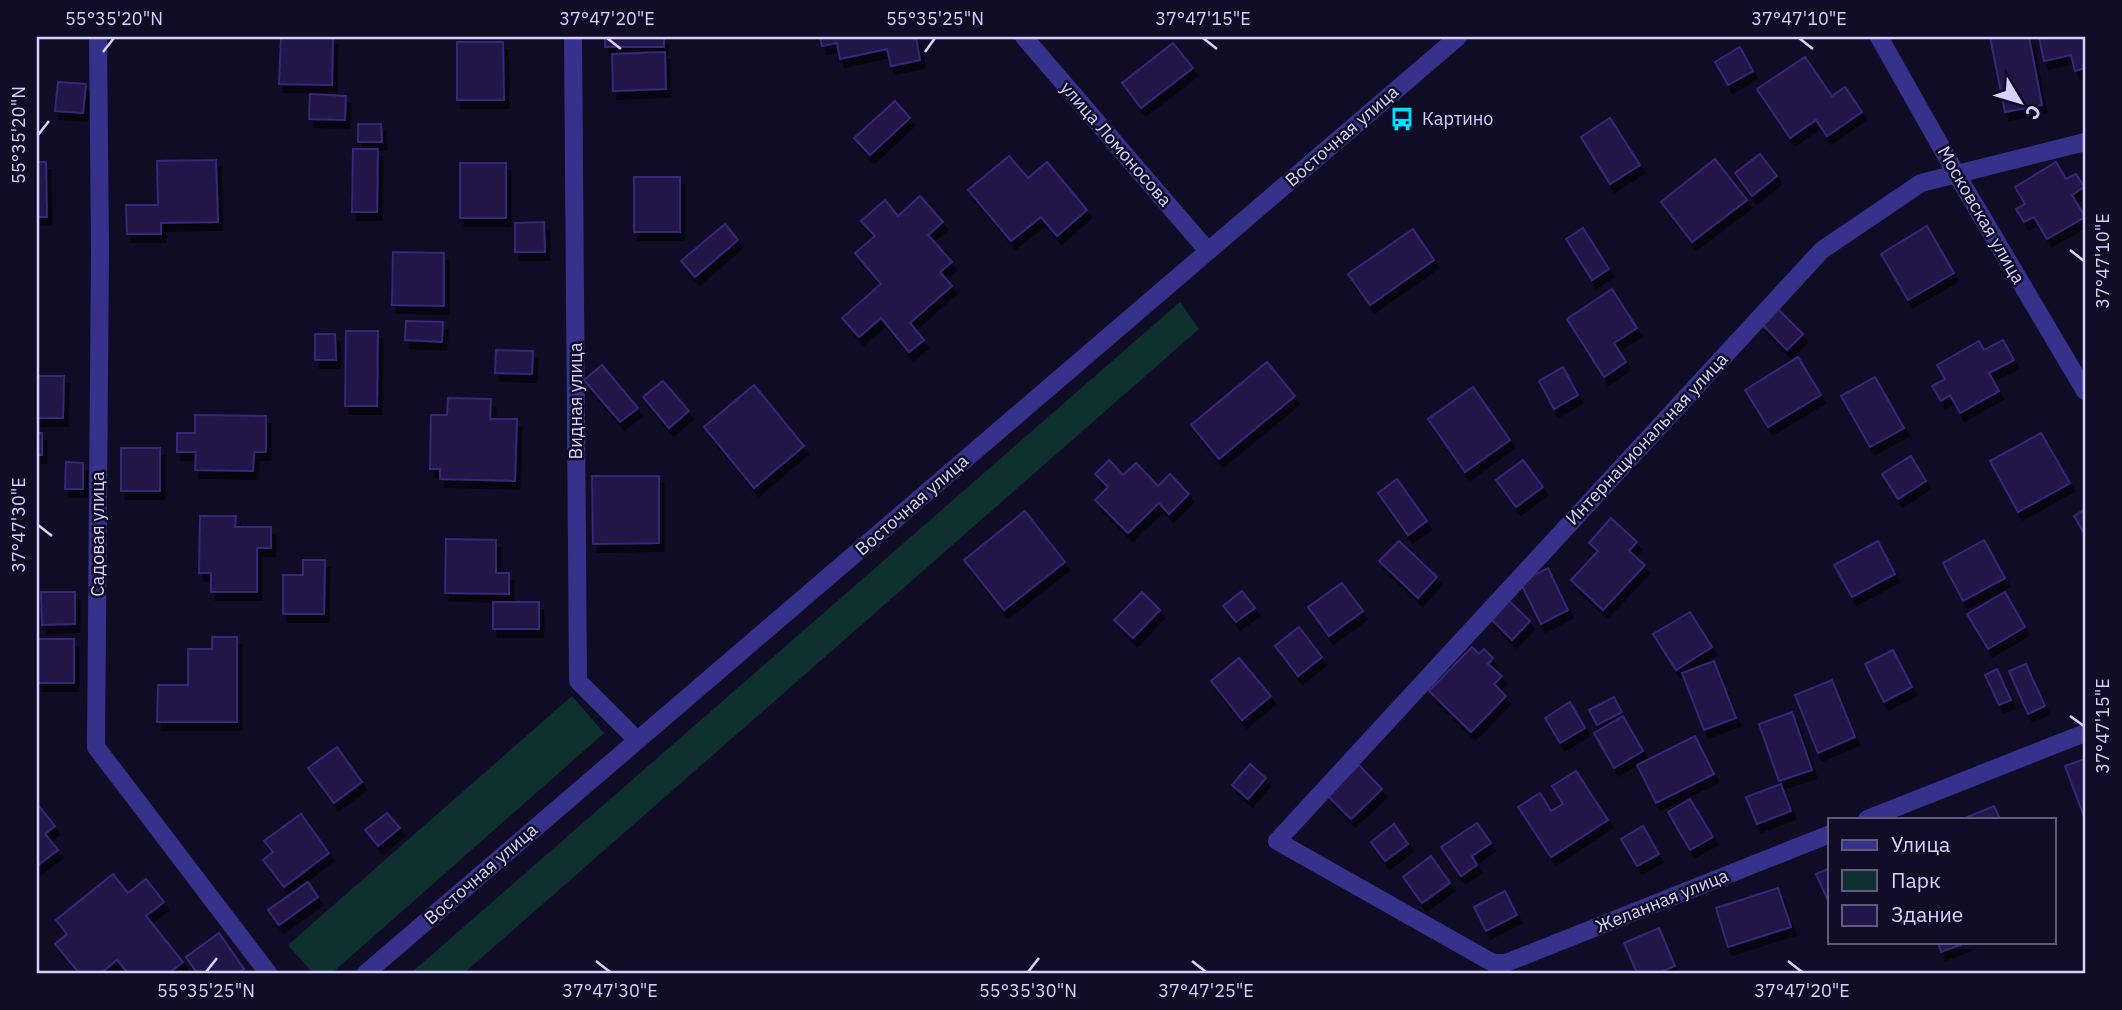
<svg xmlns="http://www.w3.org/2000/svg" width="2122" height="1010" font-family="'IBM Plex Sans',sans-serif">
<defs>
<filter id="shadow"><feDropShadow dx="4.5" dy="8" stdDeviation="0" flood-color="#0009"/></filter>
</defs>
<rect width="100%" height="100%" fill="#110c26"/>
<g fill="#0e3130">
<path d="M1180,302l19,27 -735,644h-53z"/>
<path d="M572,696l32,37 -272,240h-19l-25,-28z"/>
</g>
<g fill="#211649" stroke="#372578" stroke-width="2" filter="url(#shadow)">
<path d="M281,37h52l-1,48 -53,-1z"/>
<rect x="605" y="37" width="59" height="10"/>
<path d="M820,37h96l4,23 -29,6 -4,-17 -47,10 -3,-16 -15,3z"/>
<path d="M1990,37h39l13,68 -37,7z"/>
<path d="M2039,37h46v31l-10,3 -4,-16 -27,6z"/>
<path d="M457,42h46l1,58h-47z"/>
<path d="M1173,43l20,25 -52,40 -19,-25z"/>
<path d="M1740,47l13,24 -25,14 -13,-23z"/>
<path d="M665,52l1,37 -53,2 -1,-37z"/>
<path d="M1805,57l27,39 13,-9 17,25 -35,24 -11,-16 -26,18 -33,-49z"/>
<path d="M58,82l28,2 -3,29 -28,-2z"/>
<path d="M310,94l36,2 -1,24 -36,-1z"/>
<path d="M895,101l15,17 -40,37 -16,-17z"/>
<path d="M1610,118l30,47 -30,19 -29,-47z"/>
<path d="M358,124h23l1,18h-24z"/>
<path d="M353,149h25l-1,63h-25z"/>
<path d="M1760,154l17,22 -25,20 -17,-23z"/>
<path d="M1009,156l19,22 19,-16 40,48 -30,26 -16,-19 -30,24 -43,-51z"/>
<path d="M1715,159l32,41 -55,42 -31,-40z"/>
<path d="M216,160l2,62 -57,1v11h-34l-1,-29h32l-1,-44z"/>
<path d="M37,162h9l1,55h-10z"/>
<path d="M2056,162l10,17 10,-5 8,13 -12,8 13,22 -38,22 -13,-22 -10,5 -8,-13 9,-5 -10,-17z"/>
<rect x="460" y="163" width="46" height="55"/>
<rect x="634" y="177" width="46" height="55"/>
<path d="M920,196l23,26 -15,13 24,27 -12,10 12,14 -42,37 14,17 -15,12 -28,-34 -22,19 -17,-19 39,-34 -26,-31 20,-17 -14,-15 24,-21 13,16z"/>
<path d="M544,222l1,30h-30v-29z"/>
<path d="M725,224l13,16 -43,37 -14,-16z"/>
<path d="M1927,226l27,47 -46,27 -27,-46z"/>
<path d="M1583,228l26,41 -17,11 -26,-41z"/>
<path d="M1413,229l21,31 -64,45 -22,-31z"/>
<path d="M393,252l51,1v53l-52,-1z"/>
<path d="M1612,289l25,39 -23,15 12,19 -22,15 -37,-58z"/>
<path d="M1775,306l28,28 -16,16 -27,-28z"/>
<path d="M406,321l37,1 -1,20 -37,-2z"/>
<path d="M346,331h32l-1,75h-32z"/>
<path d="M315,334h20l1,26h-21z"/>
<path d="M2003,340l11,20 -25,13 10,18 -39,22 -10,-18 -9,6 -9,-15 13,-7 -8,-14 42,-24 5,9z"/>
<path d="M496,350l37,1 -1,23 -37,-1z"/>
<path d="M1798,357l23,38 -53,32 -23,-37z"/>
<path d="M1267,362l28,34 -76,63 -28,-34z"/>
<path d="M602,365l36,43 -18,14 -36,-42z"/>
<path d="M1563,367l15,28 -24,14 -15,-28z"/>
<path d="M37,376h27l-1,42h-26z"/>
<path d="M1875,377l29,51 -34,19 -29,-51z"/>
<path d="M663,381l26,30 -20,17 -26,-31z"/>
<path d="M754,385l50,61 -50,42 -50,-61z"/>
<path d="M1473,387l37,53 -45,32 -37,-53z"/>
<path d="M448,398l43,1 -1,20h27l-2,62 -75,-2v-10h-10l1,-54h16z"/>
<path d="M195,415l71,1v36h-12l-1,19 -58,-1 1,-18h-19v-19h18z"/>
<rect x="37" y="433" width="5" height="22"/>
<path d="M2041,433l29,50 -52,29 -28,-51z"/>
<rect x="121" y="448" width="39" height="43"/>
<path d="M1911,456l15,25 -28,18 -16,-25z"/>
<path d="M1109,460l14,15 13,-12 22,23 12,-12 19,20 -20,20 -10,-11 -31,30 -33,-33 13,-13 -13,-13z"/>
<path d="M1523,460l20,27 -27,20 -20,-27z"/>
<path d="M66,462l17,1v26h-18z"/>
<path d="M592,476h67v67l-66,1z"/>
<path d="M1397,479l30,42 -19,14 -30,-42z"/>
<path d="M2085,509v26l-11,-19z"/>
<path d="M1025,511l40,51 -61,48 -40,-50z"/>
<path d="M200,516h36l-1,11h36v21h-14v44h-46v-19h-12z"/>
<path d="M1611,518l26,24 -8,9 16,14 -42,45 -32,-30 27,-29 -9,-8z"/>
<path d="M446,539l50,1v33h13v21l-64,-1z"/>
<path d="M1984,540l21,38 -42,23 -20,-38z"/>
<path d="M1399,541l38,36 -19,21 -39,-37z"/>
<path d="M1878,541l17,33 -43,23 -18,-32z"/>
<path d="M303,560h22l-1,54h-41v-39h20z"/>
<path d="M1548,568l20,42 -27,14 -21,-42z"/>
<path d="M1342,583l21,28 -34,25 -21,-29z"/>
<path d="M1242,591l13,17 -19,14 -13,-16z"/>
<path d="M41,592h34v32l-33,1z"/>
<path d="M1142,592l18,18 -27,28 -19,-18z"/>
<path d="M2005,592l20,35 -37,22 -21,-35z"/>
<path d="M1507,599l23,22 -18,19 -23,-23z"/>
<rect x="493" y="602" width="46" height="27"/>
<path d="M1690,612l22,35 -36,23 -23,-36z"/>
<path d="M1299,627l23,30 -24,19 -23,-30z"/>
<path d="M212,637h25v85h-80l1,-37h30v-36h24z"/>
<rect x="37" y="639" width="37" height="44"/>
<path d="M1472,647l7,7 5,-5 9,9 -5,6 14,12 -8,8 12,12 -35,36 -42,-41z"/>
<path d="M1893,650l19,37 -28,15 -19,-38z"/>
<path d="M1239,658l32,38 -29,24 -31,-39z"/>
<path d="M1714,661l22,57 -32,12 -22,-57z"/>
<path d="M2026,664l19,42 -17,8 -19,-43z"/>
<path d="M1997,669l14,31 -12,5 -14,-30z"/>
<path d="M1832,680l23,57 -37,16 -23,-58z"/>
<path d="M1614,697l8,15 -25,13 -8,-15z"/>
<path d="M1570,702l15,26 -25,15 -15,-25z"/>
<path d="M1792,712l20,58 -33,11 -20,-57z"/>
<path d="M1623,716l20,35 -29,17 -20,-35z"/>
<path d="M1695,736l19,38 -58,29 -19,-38z"/>
<path d="M337,747l25,35 -28,21 -26,-35z"/>
<path d="M2085,759v60l-20,-53z"/>
<path d="M1250,764l16,14 -18,21 -16,-14z"/>
<path d="M1359,765l23,24 -31,30 -23,-23z"/>
<path d="M1576,771l32,49 -57,37 -33,-50 22,-14 11,18 12,-7 -11,-18z"/>
<path d="M1781,784l10,27 -34,13 -11,-27z"/>
<path d="M1690,799l23,38 -23,13 -22,-38z"/>
<path d="M39,806l16,20 -10,8 13,16 -21,16v-59z"/>
<path d="M1994,806l6,13h-37z"/>
<path d="M387,813l13,15 -22,18 -13,-16z"/>
<path d="M301,814l28,39 -45,34 -21,-27 10,-8 -9,-11z"/>
<path d="M1477,823l14,20 -19,13 5,9 -16,11 -20,-29z"/>
<path d="M1394,824l14,20 -23,17 -14,-19z"/>
<path d="M1643,826l16,28 -22,12 -16,-27z"/>
<path d="M1431,856l19,27 -28,20 -19,-26z"/>
<path d="M1830,868v37l-14,-31z"/>
<path d="M113,874l15,19 18,-14 18,23 -18,14 37,46 -14,11h-41l-11,-13 -16,13h-22l-24,-29 12,-10 -11,-14z"/>
<path d="M308,882l10,15 -39,28 -11,-15z"/>
<path d="M1778,888l13,39 -63,20 -12,-39z"/>
<path d="M1505,891l12,24 -31,16 -12,-24z"/>
<path d="M1659,928l16,38 -17,7h-21l-13,-30z"/>
<path d="M219,933l25,36 -6,4h-41l-11,-16z"/>
<path d="M1938,942h30l-27,10z"/>
</g>
<g fill="none" stroke-linecap="round" stroke-linejoin="round">
<g stroke="#36328b" stroke-width="18">
<path d="M98,37l2,213 -4,497 172,226"/>
<path d="M573,37l5,644 59,59"/>
<path d="M1024,37l184,214"/>
<path d="M1879,37l78,138 128,216"/>
<path d="M1867,819l218,-86"/>
<path d="M1830,834l-324,129h-13l-216,-122 545,-591 99,-67 164,-41"/>
<path d="M366,973l1092,-936"/>
</g>
</g>
<path fill="none" stroke="#d7d1ff" stroke-width="2.5" d="M607,38l14,11M1203,38l14,11M1799,38l14,11M103,52l11,-14M925,52l10,-14M38,135l11,-14M2070,250l14,11M38,525l14,11M2070,716l14,10M596,961l14,11M1192,961l14,11M1788,961l14,11M206,972l11,-14M1028,972l11,-14"/>
<defs>
<g id="bus-bare" transform="scale(1.89)"><path d="M-5-6H5V4H4V6H2V4H-2V6H-4V4H-5ZM-3.5-4V0h7V-4ZM-3.5 1.2v1.5H-2V1.2ZM2 1.2v1.5H3.5V1.2Z" fill="#00e1fc" stroke="#110c26" stroke-width="2.5" paint-order="stroke"/></g>
</defs>
<g fill-rule="evenodd">
<use href="#bus-bare" x="1402" y="119"/>
</g>
<g text-anchor="middle" stroke-width="5" stroke-linejoin="round" paint-order="stroke">
<g font-size="18" fill="#d7d1ff" stroke="#110c26" text-anchor="start">
<text x="1422" y="125">Картино</text>
</g>
<g font-size="18" fill="#d7d1ff" stroke="#110c26">
<text transform="translate(1342 136) rotate(-41)" y="6">Восточная улица</text>
<text transform="translate(1116 144) rotate(49)" y="6">улица Ломоносова</text>
<text transform="translate(1981 215) rotate(60)" y="6">Московская улица</text>
<text transform="translate(576 401) rotate(-90)" y="6">Видная улица</text>
<text transform="translate(1647 439) rotate(-47)" y="6">Интернациональная улица</text>
<text transform="translate(912 505) rotate(-41)" y="6">Восточная улица</text>
<text transform="translate(98 534) rotate(-90)" y="6">Садовая улица</text>
<text transform="translate(481 874) rotate(-41)" y="6">Восточная улица</text>
<text transform="translate(1662 901) rotate(-22)" y="6">Желанная улица</text>
</g>
</g>
<rect width="2122" height="1010" fill="none" stroke="#110c26" stroke-width="77"/>
<rect x="1828" y="818" width="228" height="126" fill="#110c26" stroke="#605b7d" stroke-width="2"/>
<rect x="1842" y="840" width="35" height="10" fill="#36328b" stroke="#605b7d" stroke-width="2"/>
<text x="1891" y="852" font-size="21" fill="#d7d1ff">Улица</text>
<rect x="1842" y="870" width="35" height="21" fill="#0e3130" stroke="#605b7d" stroke-width="2"/>
<text x="1891" y="888" font-size="21" fill="#d7d1ff">Парк</text>
<rect x="1842" y="905" width="35" height="21" fill="#211649" stroke="#605b7d" stroke-width="2"/>
<text x="1891" y="922" font-size="21" fill="#d7d1ff">Здание</text>
<g transform="translate(2020 102) rotate(128)" stroke="#110c26" stroke-width="5" paint-order="stroke">
<path d="M0-5L12 26L0 18L-12 26Z" fill="#d7d1ff"/>
<text y="-10" font-size="19" font-weight="bold" text-anchor="middle" fill="#d7d1ff">С</text>
</g>
<rect x="38" y="38" width="2046" height="934" fill="none" stroke="#d7d1ff" stroke-width="2.5"/>
<g font-size="18" text-anchor="middle" fill="#d7d1ff">
<text x="114" y="25">55°35'20"N</text>
<text x="607" y="25">37°47'20"E</text>
<text x="935" y="25">55°35'25"N</text>
<text x="1203" y="25">37°47'15"E</text>
<text x="1799" y="25">37°47'10"E</text>
<text transform="translate(19 135) rotate(-90)" y="6">55°35'20"N</text>
<text transform="translate(2103 261) rotate(-90)" y="6">37°47'10"E</text>
<text transform="translate(19 525) rotate(-90)" y="6">37°47'30"E</text>
<text transform="translate(2103 726) rotate(-90)" y="6">37°47'15"E</text>
<text x="206" y="997">55°35'25"N</text>
<text x="610" y="997">37°47'30"E</text>
<text x="1028" y="997">55°35'30"N</text>
<text x="1206" y="997">37°47'25"E</text>
<text x="1802" y="997">37°47'20"E</text>
</g>
</svg>
